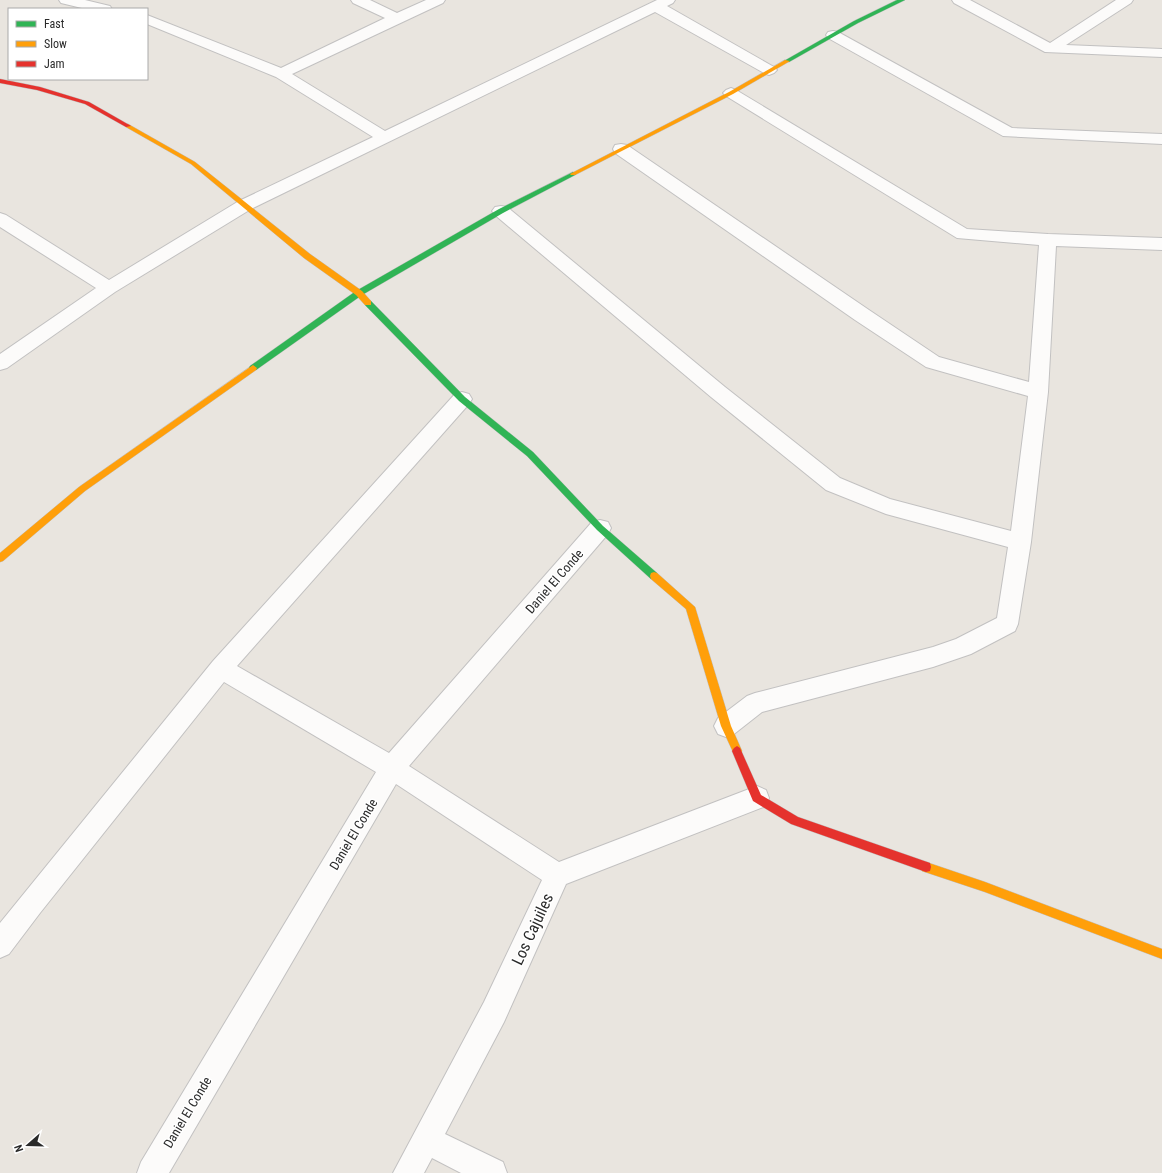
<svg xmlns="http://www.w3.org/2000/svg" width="1162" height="1173" font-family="'Roboto Condensed',sans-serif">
<rect width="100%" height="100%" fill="#e9e5df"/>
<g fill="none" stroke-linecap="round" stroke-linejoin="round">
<g stroke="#c2c1c1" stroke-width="2">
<g id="street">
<path d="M59,0h26l25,6 2,3h-26l-25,-6z"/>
<path d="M351,0h19l27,13 29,-13h19l-2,3 -151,71 93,57 272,-131h18l-2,3 -6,3 107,61 3,3 -3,3 -5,2 -5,-2 -109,-61 -404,197 -136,83 -108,76 -7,2v-16l96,-66 -96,-61v-14l6,2 103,65 130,-79 134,-64 -97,-60 -129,-53v-9l134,53 104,-50 -32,-15z"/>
<path d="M952,0h18l80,43 66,-43h17l-2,3 -65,42 96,4v8l-117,-5 -91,-49z"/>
<path d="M833,31l5,1 174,96 150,6v10l-159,-8 -175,-98 -2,-3 2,-3z"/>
<path d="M731,88l5,2 231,139 81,5 114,4v12l-106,-4 -8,146 -17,150 -13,82 -3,7 -44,23 -38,13 -171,45 -28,22 -8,3 -8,-3 -4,-8 4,-8 29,-22 8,-3 178,-46 23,-8 41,-21 11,-71 -122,-33 -60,-24 -115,-93 -216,-182 -3,-4 3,-4 6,-1 6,1 218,180 115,91 50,21 121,32 17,-135 -102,-29 -71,-47 -240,-167 -2,-4 2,-4 6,-1 6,1 242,165 70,47 90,25 10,-137 -82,-7 -231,-142 -3,-3 3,-3z"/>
<path d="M462,392l7,2 3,5 -3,5 -232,262 152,87 203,-231 8,-2 8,2 3,6 -3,6 -199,232 150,96 198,-76 9,4 3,8 -3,8 -200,78 -62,138 -59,112 58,28 4,11h-46l-29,-15 -8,15h-31l91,-171 58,-122 -146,-96 -227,389h-32l4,-11 235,-390 -152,-90 -184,231 -31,41 -9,4v-35l213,-262 242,-267z"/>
</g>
</g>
<g stroke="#c2c1c1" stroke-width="1">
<g id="fast">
<path d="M897,0h8l-47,23 -69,39 -5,-1 70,-40z"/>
<path d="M573,172l3,2 -1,1 -72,38 -141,82 -106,75h-6l-1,-2 1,-2 106,-75 143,-82z"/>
<path d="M368,300l3,1 94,96 68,55 70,74 54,47 1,3 -1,3h-6l-54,-49 -70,-74 -68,-55 -94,-96v-4z"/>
</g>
</g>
<g stroke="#c2c1c1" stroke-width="1">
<g id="slow">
<path d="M785,60l5,1 -57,33 -158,81h-4l-1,-1 159,-82z"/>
<path d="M128,124l67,38 115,92 52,37 9,10v4h-6l-9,-10 -52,-37 -113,-94 -65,-37v-2z"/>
<path d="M253,365l4,3 -1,2 -171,121 -82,70 -3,1v-9l79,-66z"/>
<path d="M654,572l3,1 38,34 36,119 11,25 -2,3 -3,2 -3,-2 -13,-28 -35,-117 -35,-30 -1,-3 1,-3z"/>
<path d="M926,862l59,20 177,67v10l-177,-67 -63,-21 -1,-4 1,-4z"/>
</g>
</g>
<g stroke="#c2c1c1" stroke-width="1">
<g id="jam">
<path d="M0,79l40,8 49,15 42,24 -5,1 -41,-23 -48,-14 -37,-7z"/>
<path d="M737,746l3,2 21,47 37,22 132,46 1,4 -1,4 -4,1 -135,-48 -38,-23 -21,-50 2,-3z"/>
</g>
</g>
<use href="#street" fill="#fcfbfa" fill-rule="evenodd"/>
<use href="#fast" fill="#30b455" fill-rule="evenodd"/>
<use href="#slow" fill="#ff9f0a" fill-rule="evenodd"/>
<use href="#jam" fill="#e5322d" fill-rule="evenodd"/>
</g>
<g text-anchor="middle" stroke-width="3" stroke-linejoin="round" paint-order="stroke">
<g font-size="13" fill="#2a2a2a" stroke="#fff">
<text transform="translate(554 581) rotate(-49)" y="5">Daniel El Conde</text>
<text transform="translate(353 834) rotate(-59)" y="5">Daniel El Conde</text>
<text transform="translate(187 1112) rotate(-59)" y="5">Daniel El Conde</text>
</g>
<g font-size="16" fill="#2a2a2a" stroke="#fff">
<text transform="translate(532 929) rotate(-65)" y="6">Los Cajuiles</text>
</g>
</g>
<rect x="8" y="8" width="140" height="72" fill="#ffffff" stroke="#aaaaaa"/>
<rect x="16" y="21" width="20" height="6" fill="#30b455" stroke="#aaaaaa"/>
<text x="44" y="28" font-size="12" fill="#2a2a2a">Fast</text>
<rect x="16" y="41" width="20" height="6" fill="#ff9f0a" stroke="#aaaaaa"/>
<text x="44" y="48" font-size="12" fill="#2a2a2a">Slow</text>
<rect x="16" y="61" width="20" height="6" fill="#e5322d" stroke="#aaaaaa"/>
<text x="44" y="68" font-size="12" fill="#2a2a2a">Jam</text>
<g transform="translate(28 1145) rotate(250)" stroke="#ffffff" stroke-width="3" paint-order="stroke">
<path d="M0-3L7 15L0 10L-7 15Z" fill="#2a2a2a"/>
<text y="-6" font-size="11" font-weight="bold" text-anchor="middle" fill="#2a2a2a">N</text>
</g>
</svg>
